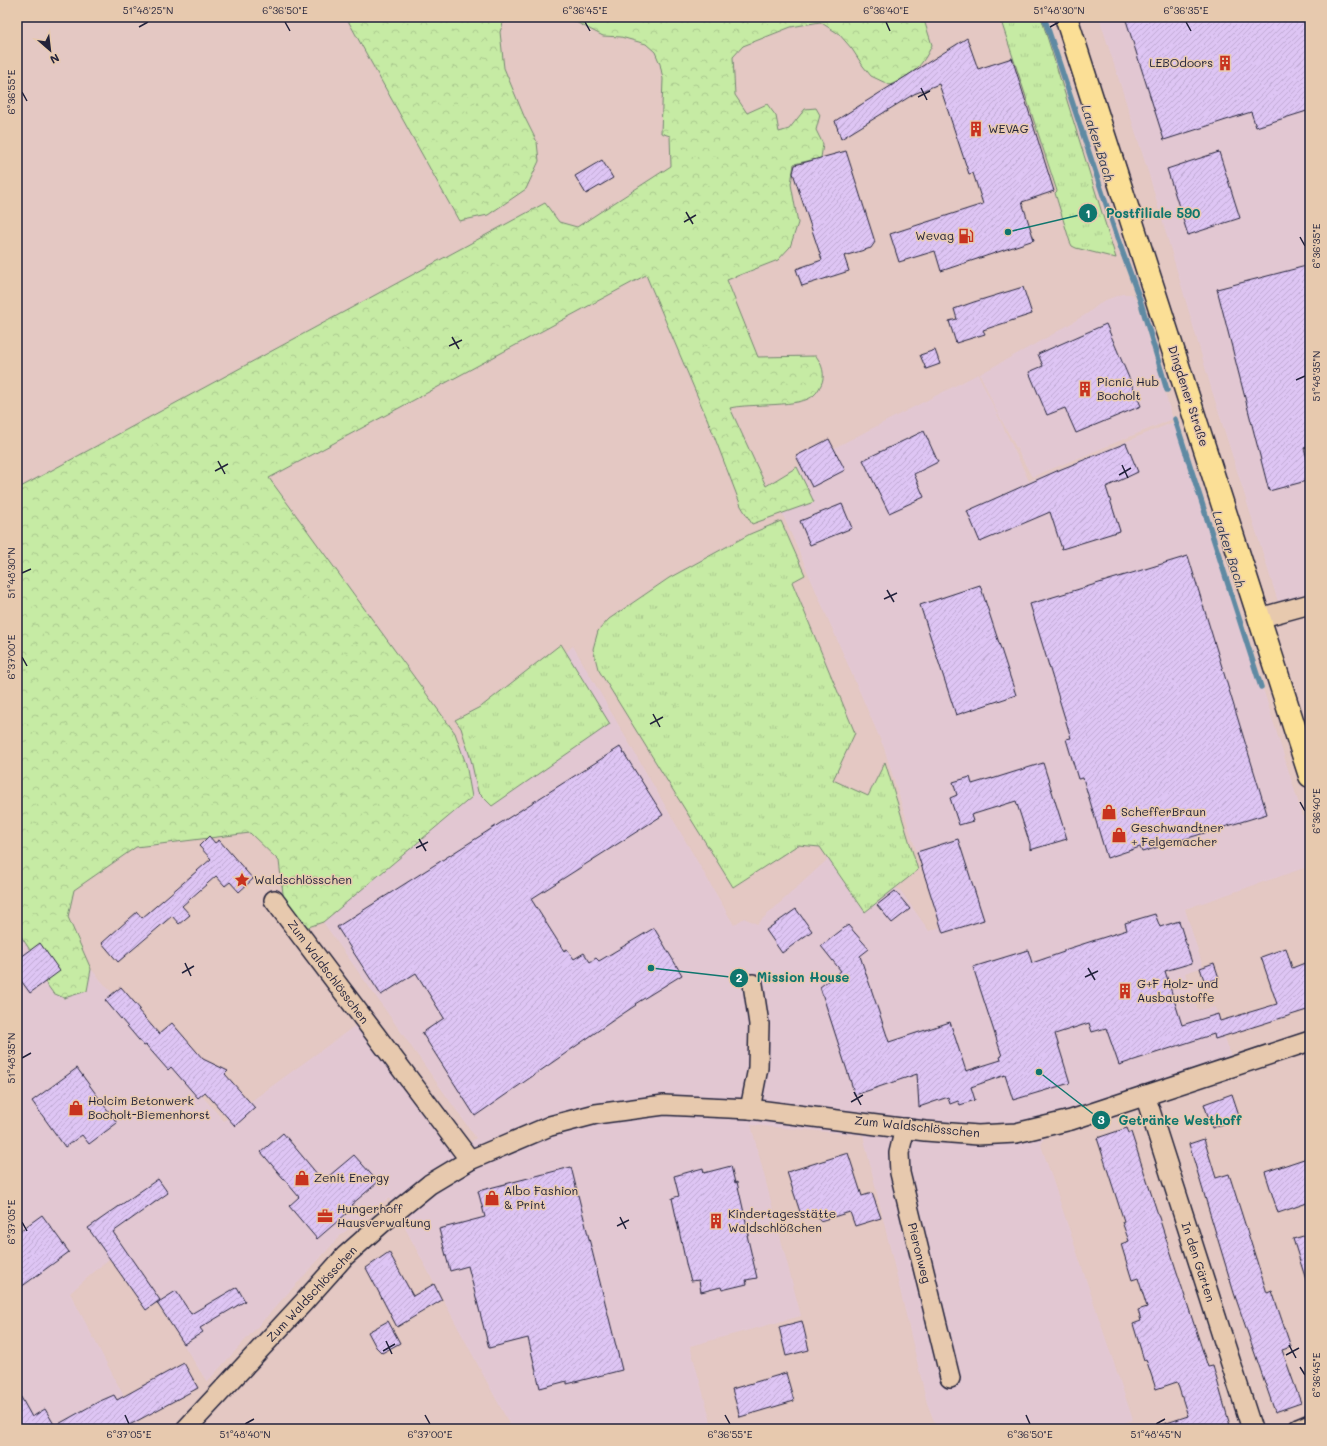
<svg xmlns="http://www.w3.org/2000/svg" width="1327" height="1446" font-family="Mali,sans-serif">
<defs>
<pattern id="grass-tufts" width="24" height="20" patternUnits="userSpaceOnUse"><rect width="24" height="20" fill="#c6eba4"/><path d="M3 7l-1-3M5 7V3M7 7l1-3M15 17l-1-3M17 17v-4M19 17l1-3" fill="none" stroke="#aac98e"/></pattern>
<pattern id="forest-crowns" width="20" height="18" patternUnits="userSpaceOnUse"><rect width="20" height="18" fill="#c6eba4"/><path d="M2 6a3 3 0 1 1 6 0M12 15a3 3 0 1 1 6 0" fill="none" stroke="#aac98e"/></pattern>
<pattern id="building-hatch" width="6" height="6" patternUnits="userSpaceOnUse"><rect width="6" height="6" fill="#dec5f4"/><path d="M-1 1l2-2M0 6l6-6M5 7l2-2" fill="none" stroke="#bea9d2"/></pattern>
</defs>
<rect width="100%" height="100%" fill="#e4c8c3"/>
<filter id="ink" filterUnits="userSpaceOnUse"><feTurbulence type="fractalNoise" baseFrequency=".025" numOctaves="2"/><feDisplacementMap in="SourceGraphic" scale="8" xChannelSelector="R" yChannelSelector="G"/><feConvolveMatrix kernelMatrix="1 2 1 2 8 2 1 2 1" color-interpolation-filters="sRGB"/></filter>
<g filter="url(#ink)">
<g fill="#e2c7d2">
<path d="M1099,17h211v580l-31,8 -67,-214 -63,-216z"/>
<path d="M1122,294h10l5,7 36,118 -141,58 -36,-67 -16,-36 75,-41 33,-20 15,-12z"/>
<path d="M978,374l51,107 145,-59 66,192 70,226v26l-125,43 18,58 -18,6 13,37 17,-3 18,56 -182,57 -10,25 92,275 -28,9h-168l-10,-26 -64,-268 -112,-10 50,191 -111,30 23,83h-201l-123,-231 -47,36 -135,148 -50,-79 -11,8 -36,-53 -40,35 71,136h-124v-499l22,34 48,27 4,-22 133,152 136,-99 109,122 7,-6 -153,-216 149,-125 -6,-33 -6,-16 83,-73 30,-29 161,279 10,-7 13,6 72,-66 71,32 29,41 11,-4 -56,-179 -102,-235 32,-12 -17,-34z"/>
</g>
<g fill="url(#grass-tufts)" stroke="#748670">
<path d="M1012,17h29l75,241 -40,-10 -4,-2 -2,-4 -15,-49 2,-2 -56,-170z"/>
<path d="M781,521l24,54 -13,7 63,151 -22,47 35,16 17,-34 33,108 -53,42 -45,-65 -22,-2 -65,42 -135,-218 -5,-20 5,-18 11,-12 60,-41 81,-44z"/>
<path d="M561,644l49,80 -118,82 -14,-14 -7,-32 -10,-32 -6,-8 27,-14z"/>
</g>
<g fill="url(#forest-crowns)" stroke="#748670">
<path d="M346,17h159l-5,15 4,36 20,48 13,26 2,19 -13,28 -38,26 -29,6z"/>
<path d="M566,17h168l8,5 14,-5h167l9,28c-10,22 -20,30 -42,40l-19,-9 -8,-10 -11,-17 -13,-15 -19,-12 -29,5 -48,19 -10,11 2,38 12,18 20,-9 9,12 3,16 10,-3 16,-20 11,-1 4,7 -4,15 7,14 -2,14 -27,6 -3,20 7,39 -8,24 -12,13 -51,20 31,77 58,-1c6,8 10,19 5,29 -2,3 -4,8 -7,10 -12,13 -64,8 -84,13l36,78 31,-19 17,35 -62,22 -11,-18 -30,-78 -65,-153 -377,203 186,255 11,31 6,33 -149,125 -35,12 -9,-73 -29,-28 -114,14 -62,43 -6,27 23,52 -4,22 -23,7 -11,-5 -8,-11 -6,-18 -22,-34v-441l528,-286 14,19 18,5 94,-61 -1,-30 -9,-3 2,-54 -3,-15 -5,-12 -9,-8 -25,-7 -18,-1z"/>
</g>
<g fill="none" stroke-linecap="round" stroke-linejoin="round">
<g stroke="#5f8aa3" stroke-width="5.5">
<path d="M1044,17l74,223 22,60 27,90"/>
<path d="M1175,419l86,268"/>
</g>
</g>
<g fill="url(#building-hatch)" stroke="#22223b">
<path d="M1125,17h185v93l-54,17 -5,-15 -87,28z"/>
<path d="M967,38l11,31 34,-11 42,133 -32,11 12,38 -93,31 -6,-20 -36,11 -9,-28 93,-30 -10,-31 -4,1 -30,-90 -25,10 -73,45 -6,-18z"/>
<path d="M846,151l29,91 -4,6 -27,8 5,15 -47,15 -6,-17 26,-9 -29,-87 2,-8z"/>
<path d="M1219,152l21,66 -52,17 -21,-66z"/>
<path d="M602,160l11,18 -27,16 -11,-18z"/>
<path d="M1310,265v181l-6,2 6,21v11l-41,11 -52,-202z"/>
<path d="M1023,287l9,27 -49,16 2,4 -29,9 -7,-22 8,-2 -3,-10 20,-7z"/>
<path d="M1106,324l35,82 -65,27 -11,-25 -18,7 -18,-43 14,-6 -5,-12z"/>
<path d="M935,350l5,14 -14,5 -6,-14z"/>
<path d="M924,431l14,31 -24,12 10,23 -35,16 -26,-53z"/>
<path d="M829,439l16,31 -33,17 -16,-31z"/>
<path d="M1126,443l12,29 -32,15 14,44 -58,18 -12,-37 -70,30 -13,-31 92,-41z"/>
<path d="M842,504l10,24 -42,17 -10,-24z"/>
<path d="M1188,556l79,258 -125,38 -2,-5 -33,11 -24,-80 -5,1 -12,-40 5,-1 -41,-134z"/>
<path d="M980,585l36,110 -60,20 -36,-110z"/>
<path d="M620,747l43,68 -132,84 33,52 3,-2 7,10 10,-6 6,9 6,-4 3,3 55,-33 28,47 -47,29 1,1 -18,12 -143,99 -53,-83 22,-15 -28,-45 -35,22 -44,-68z"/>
<path d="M1043,763l24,76 -37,11v-6l-14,-43 -45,14 2,6 -14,4 -9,-27 7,-3 -4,-13 17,-5 2,7 20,-6v1z"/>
<path d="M209,836l6,7 4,-3 34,39 -14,13 -9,-10 -5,4 -9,-10 -34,30 8,9 -11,9 -7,-8 -54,46 -16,-19 35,-31 5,6 69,-59 -12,-13z"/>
<path d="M958,839l26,81 -41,13 -26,-81z"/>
<path d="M895,891l15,18 -18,14 -15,-18z"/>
<path d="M796,909l16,22 -30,22 -16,-23z"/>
<path d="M1155,914l5,13 19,-6 13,42 -27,8 17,54 36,-11 2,7 57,-17 -16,-47 25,-9 6,20 18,-7v48l-95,30 -1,-5 -95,31 -13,-37 -14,4 -3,-9 -34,11 15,49 -57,17 -8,-25 -34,12 4,13 -15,5 -2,-4 -8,3 -2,-7 -29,10 -2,-33 -62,21 -35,-108 21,-16 -20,-25 27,-21 21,24 -9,7 29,86 61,-20 16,49 35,-11 -1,-3 2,-1 -29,-89 55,-17 4,13 32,-11v-2l63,-20 -2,-7z"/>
<path d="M40,943l20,28 -30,22 -13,-18v-15z"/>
<path d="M1214,963l5,15 -14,5 -5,-15z"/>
<path d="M121,987l19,22 -2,1 21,24 13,-11 31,36 25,12 -3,3 30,34 -20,18 -30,-34 -7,6 -27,-31 -3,3 -22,-25 -2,1 -39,-46z"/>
<path d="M77,1068l40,55 -28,21 -7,-9 -17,12 -33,-46z"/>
<path d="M1232,1094l8,24 -28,10 -8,-24z"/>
<path d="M1127,1128l2,5 2,-1 77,235 5,-1 18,63h-72l-1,-3 30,-10 -11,-34 -21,7 -10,-30 -2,1 -11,-36 8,-3 -3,-11 9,-3 -9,-29 -6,2 -11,-36 8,-3 -7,-19 2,-1 -27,-83z"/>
<path d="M283,1133l40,48 31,-26 24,27 -27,23 3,2 -37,32 -28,-33 10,-9 -38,-45z"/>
<path d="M1204,1139l12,39 13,-4 38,119 5,-2 19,56 -9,3 19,53 -26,9 -41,-119 -45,-149z"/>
<path d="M848,1153l14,43 10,-3 9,25 -26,8 -5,-14 -30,9 -3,-7 -15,4 -15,-46z"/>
<path d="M1310,1157v45l-32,11 -13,-41z"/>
<path d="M731,1166l4,17 2,-1 12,53h-2l10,43 -11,2 1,4 -25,6 -1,-3 -20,5 -2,-12 -8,1 -4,-13 -15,-70 7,-2 -5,-20 29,-8 1,5z"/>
<path d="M571,1167l51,203 -55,14v-3l-27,7 -12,-50 -39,10 -21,-82 -18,5 -11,-42 46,-12 -7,-26z"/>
<path d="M158,1179l10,14 -55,39 47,68 -14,10 -58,-82z"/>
<path d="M42,1215l27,37 -52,38v-57z"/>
<path d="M1310,1234v48l-3,1 -14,-44z"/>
<path d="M389,1252l24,44 21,-12 8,16 -45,27 -31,-59z"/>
<path d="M237,1287l8,14 -45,27 3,4 -19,12 -27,-41 19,-12 15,23z"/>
<path d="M388,1321l12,22 -18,10 -6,-6 -8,-15z"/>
<path d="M802,1321l7,29 -23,6 -7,-29z"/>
<path d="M184,1363l14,25 -76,41h-105l1,-3 -1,-2v-34l15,27 13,-8 10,17 43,-24 16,-7 3,5z"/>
<path d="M786,1373l8,28 -54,16 -8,-28z"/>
</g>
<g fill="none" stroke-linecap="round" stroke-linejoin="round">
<g stroke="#22223b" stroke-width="22">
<g id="minor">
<path d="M1259,618l51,-14"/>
<path d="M274,900l196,260"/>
<path d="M1145,1095l107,334"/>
<path d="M750,1109l8,-41 1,-44 -6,-40"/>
<path d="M905,1128l-6,25 1,20 50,205"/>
<path d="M186,1429l117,-126 42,-47 36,-32 49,-40 40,-24 80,-34 46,-12 68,-9 86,4 175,22 53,4 38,-2 55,-13 239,-79"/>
<path d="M1298,1429l12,-5"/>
</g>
</g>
<g stroke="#22223b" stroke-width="25">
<path id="major" d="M1066,17l244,759"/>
</g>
<use href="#minor" stroke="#e7c9ae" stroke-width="19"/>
<use href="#major" stroke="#fbdf96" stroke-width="22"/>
</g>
</g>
<path fill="none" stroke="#22223b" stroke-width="1.5" d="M285,22l5,9M585,22l5,9M886,22l4,9M1186,22l5,9M139,27l9,-5M1050,27l9,-5M921,88l6,12M22,92l5,9M918,97l12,-6M686,212l7,12M684,222l12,-7M1300,237l5,9M452,337l7,12M449,346l13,-6M1296,380l9,-4M218,461l7,13M1122,465l6,13M215,471l13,-7M1119,475l12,-7M22,573l9,-4M887,590l7,12M884,599l13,-6M22,657l5,9M653,714l7,13M650,724l13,-7M1300,802l5,9M419,839l7,12M416,848l12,-6M185,963l6,13M1088,968l7,12M182,973l12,-7M1085,977l13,-6M22,1058l9,-5M854,1092l7,13M851,1102l12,-7M620,1217l6,12M22,1222l5,9M617,1226l12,-6M386,1341l6,13M1289,1345l7,13M383,1351l12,-7M1286,1355l13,-7M1300,1367l5,8M125,1415l4,9M425,1415l5,9M725,1415l5,9M1026,1415l4,9M245,1424l9,-5M1156,1424l9,-5"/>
<defs>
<g id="building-bare" transform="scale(1.2)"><path d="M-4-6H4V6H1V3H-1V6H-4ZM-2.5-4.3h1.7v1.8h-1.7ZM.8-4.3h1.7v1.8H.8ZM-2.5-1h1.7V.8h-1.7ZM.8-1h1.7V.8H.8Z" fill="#c8321e" stroke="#e7c9ae" stroke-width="2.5" paint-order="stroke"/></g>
<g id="fuel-bare" transform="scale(1.2)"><path d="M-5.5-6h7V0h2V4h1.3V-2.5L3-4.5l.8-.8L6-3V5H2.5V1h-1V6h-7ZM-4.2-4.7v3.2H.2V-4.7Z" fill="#c8321e" stroke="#e7c9ae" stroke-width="2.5" paint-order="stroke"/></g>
<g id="shop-bare" transform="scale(1.2)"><path d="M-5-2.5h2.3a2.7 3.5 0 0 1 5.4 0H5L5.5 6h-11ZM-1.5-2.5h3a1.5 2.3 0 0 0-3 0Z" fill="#c8321e" stroke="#e7c9ae" stroke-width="2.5" paint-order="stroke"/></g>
<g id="sight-bare" transform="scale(1.2)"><path d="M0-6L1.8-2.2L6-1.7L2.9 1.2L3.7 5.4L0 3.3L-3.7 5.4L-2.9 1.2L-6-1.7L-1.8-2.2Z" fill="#c8321e" stroke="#e7c9ae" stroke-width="2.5" paint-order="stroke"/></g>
<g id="office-bare" transform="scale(1.2)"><path d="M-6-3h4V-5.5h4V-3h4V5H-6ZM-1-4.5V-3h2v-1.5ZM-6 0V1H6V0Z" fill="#c8321e" stroke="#e7c9ae" stroke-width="2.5" paint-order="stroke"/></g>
</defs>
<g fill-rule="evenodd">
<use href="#building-bare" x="1225" y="63"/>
<use href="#building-bare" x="976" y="129"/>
<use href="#fuel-bare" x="966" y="236"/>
<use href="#building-bare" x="1085" y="389"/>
<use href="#shop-bare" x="1109" y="812"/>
<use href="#shop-bare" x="1119" y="835"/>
<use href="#sight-bare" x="242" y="880"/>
<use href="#building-bare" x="1125" y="991"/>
<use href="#shop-bare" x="76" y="1108"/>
<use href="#shop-bare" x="302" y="1178"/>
<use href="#shop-bare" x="492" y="1198"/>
<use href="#office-bare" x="325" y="1216"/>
<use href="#building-bare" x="716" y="1221"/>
</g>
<g text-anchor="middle" stroke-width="3" stroke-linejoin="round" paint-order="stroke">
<g font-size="12" fill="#22223b" stroke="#e7c9ae" text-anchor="start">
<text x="1213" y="67" text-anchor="end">LEBOdoors</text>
<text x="988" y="133">WEVAG</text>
<text x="954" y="240" text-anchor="end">Wevag</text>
<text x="1097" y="386">Picnic Hub<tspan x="1097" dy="14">Bocholt</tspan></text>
<text x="1121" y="816">SchefferBraun</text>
<text x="1131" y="832">Geschwandtner<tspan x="1131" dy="14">+ Felgemacher</tspan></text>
<text x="254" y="884">Waldschlösschen</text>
<text x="1137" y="988">G+F Holz- und<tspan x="1137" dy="14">Ausbaustoffe</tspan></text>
<text x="88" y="1105">Holcim Betonwerk<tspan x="88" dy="14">Bocholt-Biemenhorst</tspan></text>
<text x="314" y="1182">Zenit Energy</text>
<text x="504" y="1195">Albo Fashion<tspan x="504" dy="14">&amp; Print</tspan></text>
<text x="337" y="1213">Hungerhoff<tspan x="337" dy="14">Hausverwaltung</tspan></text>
<text x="728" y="1218">Kindertagesstätte<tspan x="728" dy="14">Waldschlößchen</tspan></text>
</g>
<g font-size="12" fill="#22223b" stroke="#e7c9ae">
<text transform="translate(1188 396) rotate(72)" y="4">Dingdener Straße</text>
<text transform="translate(328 972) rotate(53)" y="4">Zum Waldschlösschen</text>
<text transform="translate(917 1127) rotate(6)" y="4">Zum Waldschlösschen</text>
<text transform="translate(919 1253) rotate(76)" y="4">Pieronweg</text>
<text transform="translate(1198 1262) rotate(72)" y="4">In den Gärten</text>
<text transform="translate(312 1294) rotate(-47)" y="4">Zum Waldschlösschen</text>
</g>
<g font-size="13" font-style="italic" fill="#313c55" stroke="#e7c9ae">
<text transform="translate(1098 143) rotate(72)" y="5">Laaker Bach</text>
<text transform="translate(1229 549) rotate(72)" y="5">Laaker Bach</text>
</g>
</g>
<path fill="none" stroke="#0f766e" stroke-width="1.5" d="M1008 232L1088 213M651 968L739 978M1039 1072L1101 1120"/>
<g fill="#0f766e" stroke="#e7c9ae" stroke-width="1.5">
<circle cx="1008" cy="232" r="4"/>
<circle cx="651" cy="968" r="4"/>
<circle cx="1039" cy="1072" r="4"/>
<circle cx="1088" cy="213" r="10"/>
<circle cx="739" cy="978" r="10"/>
<circle cx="1101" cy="1120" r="10"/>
</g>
<g font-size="12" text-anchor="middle" font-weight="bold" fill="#fff">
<text x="1088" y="218">1</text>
<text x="739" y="982">2</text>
<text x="1101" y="1124">3</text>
</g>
<g font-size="13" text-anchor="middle" font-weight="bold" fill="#0f766e" stroke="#e7c9ae" stroke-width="3" stroke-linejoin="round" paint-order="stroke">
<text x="1153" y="218">Postfiliale 590</text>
<text x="803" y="982">Mission House</text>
<text x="1180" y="1125">Getränke Westhoff</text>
</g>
<rect width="1327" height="1446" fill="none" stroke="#e7c9ae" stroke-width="44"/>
<g transform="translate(50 50) rotate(152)" stroke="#e7c9ae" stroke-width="3" paint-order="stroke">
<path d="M0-3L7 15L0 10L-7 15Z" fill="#22223b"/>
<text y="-6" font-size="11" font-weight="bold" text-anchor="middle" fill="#22223b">N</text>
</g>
<rect x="22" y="22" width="1283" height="1402" fill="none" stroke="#22223b" stroke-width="1.5"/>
<g font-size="10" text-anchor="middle" fill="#22223b">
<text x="148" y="14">51°48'25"N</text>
<text x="285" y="14">6°36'50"E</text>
<text x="585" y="14">6°36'45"E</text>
<text x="886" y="14">6°36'40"E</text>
<text x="1059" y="14">51°48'30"N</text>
<text x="1186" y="14">6°36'35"E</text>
<text transform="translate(11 92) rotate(-90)" y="4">6°36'55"E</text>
<text transform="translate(1316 246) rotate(-90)" y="4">6°36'35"E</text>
<text transform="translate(1316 376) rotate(-90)" y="4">51°48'35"N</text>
<text transform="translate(11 573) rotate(-90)" y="4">51°48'30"N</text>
<text transform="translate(11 657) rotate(-90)" y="4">6°37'00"E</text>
<text transform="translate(1316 811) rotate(-90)" y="4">6°36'40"E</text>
<text transform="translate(11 1058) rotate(-90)" y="4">51°48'35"N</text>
<text transform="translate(11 1222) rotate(-90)" y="4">6°37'05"E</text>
<text transform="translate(1316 1375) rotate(-90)" y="4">6°36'45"E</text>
<text x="129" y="1438">6°37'05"E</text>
<text x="245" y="1438">51°48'40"N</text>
<text x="430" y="1438">6°37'00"E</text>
<text x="730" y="1438">6°36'55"E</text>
<text x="1030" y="1438">6°36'50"E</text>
<text x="1156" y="1438">51°48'45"N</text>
</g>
</svg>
